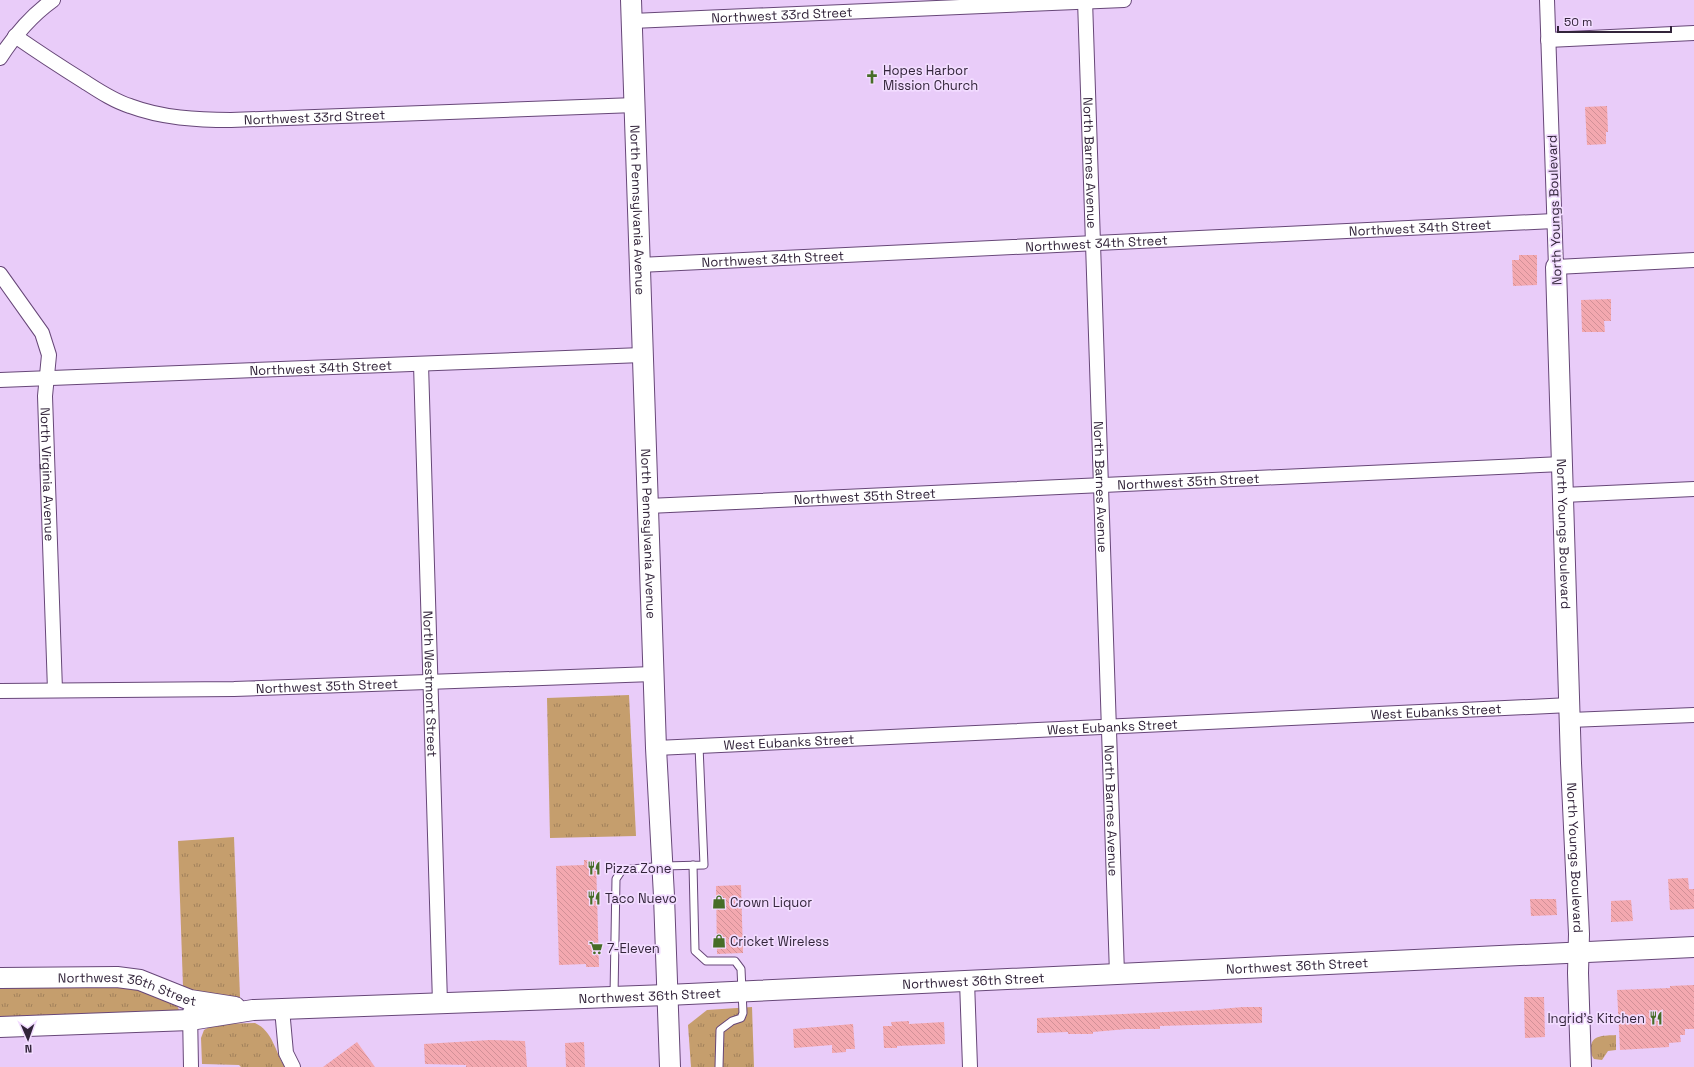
<svg xmlns="http://www.w3.org/2000/svg" width="1694" height="1067" font-family="'Space Grotesk',sans-serif">
<defs>
<pattern id="grass-tufts" width="24" height="20" patternUnits="userSpaceOnUse"><rect width="24" height="20" fill="#c59e6d"/><path d="M3 7l-1-3M5 7V3M7 7l1-3M15 17l-1-3M17 17v-4M19 17l1-3" fill="none" stroke="#a1815b"/></pattern>
<pattern id="building-back-hatch" width="6" height="6" patternUnits="userSpaceOnUse"><rect width="6" height="6" fill="#f3a8af"/><path d="M-1 5l2 2M0 0l6 6M5-1l2 2" fill="none" stroke="#d19097"/></pattern>
</defs>
<rect width="100%" height="100%" fill="#e9ccf9"/>
<g fill="url(#grass-tufts)">
<path d="M629,695l7,141 -86,2 -3,-140z"/>
<path d="M234,837l6,160h-35l-22,-10 -5,-146z"/>
<path d="M79,983l53,5 44,15 3,7 -179,10v-34z"/>
<path d="M752,1007l2,60h-63l-3,-42 19,-15z"/>
<path d="M255,1023c18,8 20,29 30,44h-44l-2,-2 -37,-1 -1,-26 3,-8 11,-6z"/>
<path d="M1616,1035v15l-8,1 -6,9 -8,-1c-3,-4 -3,-6 -3,-11 0,-14 14,-12 25,-13z"/>
</g>
<g fill="url(#building-back-hatch)">
<path d="M1607,106l1,26h-2v12l-19,1 -2,-38z"/>
<path d="M1519,255h18v30l-24,1 -1,-26h7z"/>
<path d="M1611,299v22h-7l1,11h-23l-1,-32z"/>
<path d="M584,860h12l3,107h-13v-3l-27,1 -3,-99 28,-1z"/>
<path d="M1688,878l1,11h5v20l-24,1 -2,-31z"/>
<path d="M741,885l2,68 -26,1 -1,-68z"/>
<path d="M1530,899h26l1,16 -26,1z"/>
<path d="M1631,900l2,21 -22,1v-21z"/>
<path d="M1694,985v44h-9v6h-5l1,7 -12,1v4l-49,3 -3,-60 53,-2v-2z"/>
<path d="M1524,997h20l1,40 -20,1z"/>
<path d="M1243,1007h19v16l-102,3v3h-33l-34,3v2h-25v-2l-31,1v-15l172,-8z"/>
<path d="M909,1021v3l35,-2 1,22 -48,2v2h-13l-1,-22h9l-1,-4z"/>
<path d="M853,1024l2,25h-9v3l-14,1v-8l-38,3 -1,-19z"/>
<path d="M490,1040l35,1 2,26h-61v-2l-41,-1 -1,-20z"/>
<path d="M357,1042l18,25h-52z"/>
<path d="M584,1042l1,25h-19l-1,-24z"/>
</g>
<g fill="none" stroke-linecap="round" stroke-linejoin="round">
<g stroke="#674778" stroke-width="9">
<g id="lane">
<path d="M693,865l2,86 11,10h29l6,8 2,44 -2,5 -9,3 -12,9 -1,37"/>
<path d="M614,996l2,-117 6,-9 41,-4 41,-1 -5,-119"/>
</g>
</g>
<g stroke="#674778" stroke-width="16">
<g id="street">
<path id="s1" d="M1085,0l32,974"/>
<path d="M1547,0l9,267 138,-7"/>
<path id="s2" d="M632,21l492,-21"/>
<path id="s3" d="M15,36c23,16 46,31 70,46 14,9 29,19 45,24 32,12 67,14 101,14l404,-15"/>
<path d="M1548,40l146,-7"/>
<path d="M0,58c14,-22 32,-43 53,-58"/>
<path id="s4" d="M639,265l915,-44"/>
<path id="s5" d="M0,274l42,59 7,22 -4,41 10,294"/>
<path id="s6" d="M421,364l19,639"/>
<path id="s7" d="M0,380l642,-25"/>
<path d="M1563,495l131,-6"/>
<path id="s8" d="M648,506l914,-42"/>
<path id="s9" d="M0,691l234,-2 419,-15"/>
<path d="M1570,720l124,-5"/>
<path id="s10" d="M656,748l914,-43"/>
<path d="M967,981l3,86"/>
<path d="M282,1009l4,44 7,14"/>
<path d="M190,1012l1,55"/>
</g>
</g>
<g stroke="#674778" stroke-width="22">
<g id="secondary">
<path id="s11" d="M631,0l25,748 8,148 6,171"/>
<path id="s12" d="M1556,267l15,496 8,171 -1,39 3,94"/>
<path id="s13" d="M0,978l117,-1 23,3 50,20 45,7"/>
<path id="s14" d="M0,1027l190,-7 63,-10 414,-15 1027,-48"/>
</g>
</g>
<use href="#lane" stroke="#fff" stroke-width="7"/>
<use href="#street" stroke="#fff" stroke-width="14"/>
<use href="#secondary" stroke="#fff" stroke-width="20"/>
</g>
<defs>
<g id="church-bare" transform="scale(1.08)"><path d="M-1.2-6h2.4v3.5h3.3v2.4h-3.3V6h-2.4V-.1h-3.3v-2.4h3.3Z" fill="#476d27" stroke="#f2dcff" stroke-width="2.5" paint-order="stroke"/></g>
<g id="restaurant-bare" transform="scale(1.08)"><path d="M-5-6h1v4h1v-4h1v4h1v-4h1v5L-1.5 .5V6h-2V.5L-5-1ZM5-6V6H3V1.5H1.5Q1.5-4 5-6Z" fill="#476d27" stroke="#f2dcff" stroke-width="2.5" paint-order="stroke"/></g>
<g id="shop-bare" transform="scale(1.08)"><path d="M-5-2.5h2.3a2.7 3.5 0 0 1 5.4 0H5L5.5 6h-11ZM-1.5-2.5h3a1.5 2.3 0 0 0-3 0Z" fill="#476d27" stroke="#f2dcff" stroke-width="2.5" paint-order="stroke"/></g>
<g id="supermarket-bare" transform="scale(1.08)"><path d="M-6-5.5h2.5l.6 2H6L4.5 2H-2.5L-4.4-4H-6ZM-1.5 3.2a1.3 1.3 0 1 0 .1 0ZM3 3.2a1.3 1.3 0 1 0 .1 0Z" fill="#476d27" stroke="#f2dcff" stroke-width="2.5" paint-order="stroke"/></g>
</defs>
<g fill-rule="evenodd">
<use href="#church-bare" x="872" y="77"/>
<use href="#restaurant-bare" x="594" y="868"/>
<use href="#restaurant-bare" x="594" y="898"/>
<use href="#shop-bare" x="719" y="902"/>
<use href="#shop-bare" x="719" y="941"/>
<use href="#supermarket-bare" x="596" y="948"/>
<use href="#restaurant-bare" x="1656" y="1018"/>
</g>
<g text-anchor="middle" stroke-width="3.5" stroke-linejoin="round" paint-order="stroke">
<g font-size="13" fill="#32243a" stroke="#f2dcff">
<text dy="5" stroke="none"><textPath href="#s2" startOffset="150">Northwest 33rd Street</textPath></text>
<text dy="5" stroke="none"><textPath href="#s3" startOffset="321">Northwest 33rd Street</textPath></text>
<text dy="5" stroke="none"><textPath href="#s1" startOffset="163">North Barnes Avenue</textPath></text>
<text dy="5" stroke="none"><textPath href="#s11" startOffset="210">North Pennsylvania Avenue</textPath></text>
<text transform="translate(1554 210) rotate(-92)" y="5">North Youngs Boulevard</text>
<text dy="5" stroke="none"><textPath href="#s4" startOffset="782">Northwest 34th Street</textPath></text>
<text dy="5" stroke="none"><textPath href="#s4" startOffset="458">Northwest 34th Street</textPath></text>
<text dy="5" stroke="none"><textPath href="#s4" startOffset="134">Northwest 34th Street</textPath></text>
<text dy="5" stroke="none"><textPath href="#s7" startOffset="321">Northwest 34th Street</textPath></text>
<text dy="5" stroke="none"><textPath href="#s5" startOffset="215">North Virginia Avenue</textPath></text>
<text dy="5" stroke="none"><textPath href="#s8" startOffset="541">Northwest 35th Street</textPath></text>
<text dy="5" stroke="none"><textPath href="#s1" startOffset="487">North Barnes Avenue</textPath></text>
<text dy="5" stroke="none"><textPath href="#s8" startOffset="217">Northwest 35th Street</textPath></text>
<text dy="5" stroke="none"><textPath href="#s11" startOffset="534">North Pennsylvania Avenue</textPath></text>
<text dy="5" stroke="none"><textPath href="#s12" startOffset="267">North Youngs Boulevard</textPath></text>
<text dy="5" stroke="none"><textPath href="#s6" startOffset="320">North Westmont Street</textPath></text>
<text dy="5" stroke="none"><textPath href="#s9" startOffset="327">Northwest 35th Street</textPath></text>
<text dy="5" stroke="none"><textPath href="#s10" startOffset="781">West Eubanks Street</textPath></text>
<text dy="5" stroke="none"><textPath href="#s10" startOffset="457">West Eubanks Street</textPath></text>
<text dy="5" stroke="none"><textPath href="#s10" startOffset="133">West Eubanks Street</textPath></text>
<text dy="5" stroke="none"><textPath href="#s1" startOffset="811">North Barnes Avenue</textPath></text>
<text dy="5" stroke="none"><textPath href="#s12" startOffset="591">North Youngs Boulevard</textPath></text>
<text dy="5" stroke="none"><textPath href="#s14" startOffset="1299">Northwest 36th Street</textPath></text>
<text dy="5" stroke="none"><textPath href="#s14" startOffset="975">Northwest 36th Street</textPath></text>
<text dy="5" stroke="none"><textPath href="#s13" startOffset="129">Northwest 36th Street</textPath></text>
<text dy="5" stroke="none"><textPath href="#s14" startOffset="651">Northwest 36th Street</textPath></text>
</g>
<g font-size="13" fill="#32243a" stroke="#f2dcff" text-anchor="start">
<text x="883" y="75">Hopes Harbor<tspan x="883" dy="15">Mission Church</tspan></text>
<text x="605" y="873">Pizza Zone</text>
<text x="605" y="903">Taco Nuevo</text>
<text x="730" y="907">Crown Liquor</text>
<text x="730" y="946">Cricket Wireless</text>
<text x="607" y="953">7-Eleven</text>
<text x="1645" y="1023" text-anchor="end">Ingrid's Kitchen</text>
</g>
</g>
<g transform="translate(28 1039) rotate(178)" stroke="#f2dcff" stroke-width="3" paint-order="stroke">
<path d="M0-3L7 15L0 10L-7 15Z" fill="#32243a"/>
<text y="-6" font-size="11" font-weight="bold" text-anchor="middle" fill="#32243a">N</text>
</g>
<path d="M1558 26v6h113v-6" fill="none" stroke="#32243a" stroke-width="2"/>
<text x="1564" y="26" font-size="12" fill="#32243a" stroke="#f2dcff" stroke-width="3" paint-order="stroke">50 m</text>
</svg>
